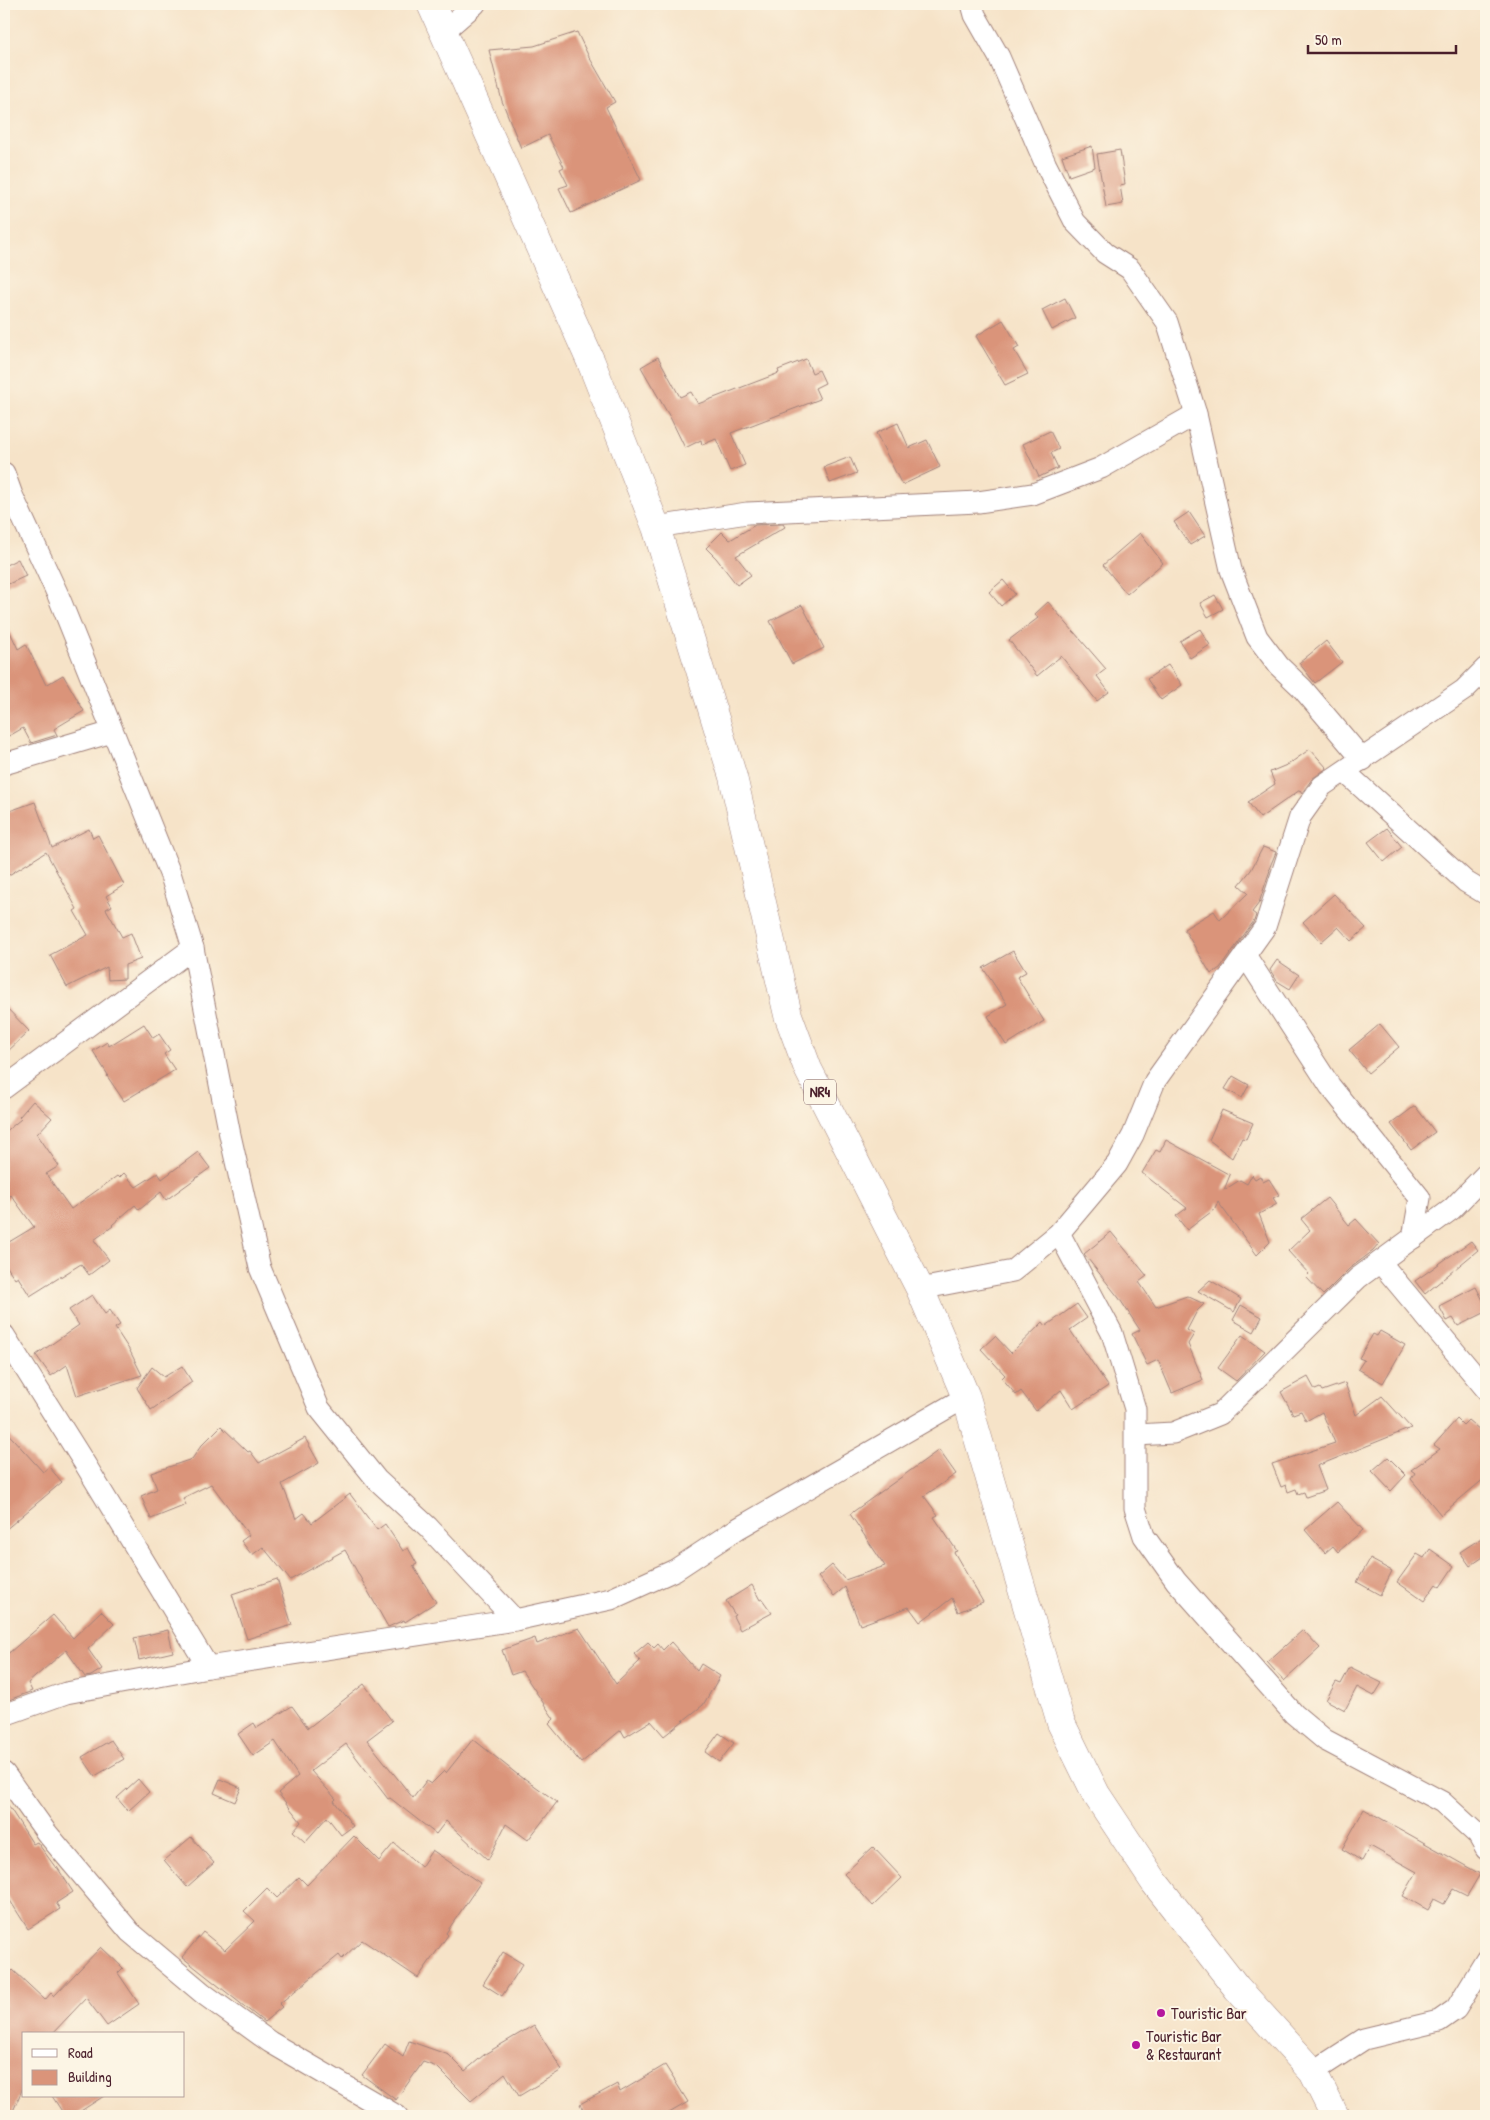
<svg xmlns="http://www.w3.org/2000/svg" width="1490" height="2120" font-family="'Patrick Hand',sans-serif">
<rect width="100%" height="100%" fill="#fcf5e5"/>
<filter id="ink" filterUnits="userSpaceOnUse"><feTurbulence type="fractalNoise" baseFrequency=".02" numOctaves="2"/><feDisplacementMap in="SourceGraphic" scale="10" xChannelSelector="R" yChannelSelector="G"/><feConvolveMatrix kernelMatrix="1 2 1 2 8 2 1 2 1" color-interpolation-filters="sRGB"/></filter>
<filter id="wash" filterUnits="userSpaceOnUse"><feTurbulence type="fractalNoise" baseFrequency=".0096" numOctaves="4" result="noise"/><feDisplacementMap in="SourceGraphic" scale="20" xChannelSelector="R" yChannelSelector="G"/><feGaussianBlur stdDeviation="1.12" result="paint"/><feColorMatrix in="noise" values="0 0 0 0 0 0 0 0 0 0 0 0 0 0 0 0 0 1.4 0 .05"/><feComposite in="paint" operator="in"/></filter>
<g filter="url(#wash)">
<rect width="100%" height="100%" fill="#f6e3c8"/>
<g id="blocks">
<g fill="#da947a">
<path d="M577,32l11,23 27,47 -9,5 35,73 -70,33 -12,-25 9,-3 -8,-16 4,-2 -16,-32 -27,13 -19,-47 -13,-51 45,-4z"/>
<path d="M1092,146l3,21 -26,9 -7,-20z"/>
<path d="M1120,150l5,34 -5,1 3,19 -17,3 -9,-53z"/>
<path d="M1065,298l10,20 -23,12 -10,-20z"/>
<path d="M1003,320l16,27 -5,3 14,24 -23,11 -29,-49z"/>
<path d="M658,357l22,40 11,-5 7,12 81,-31 -1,-3 28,-11 6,14 7,-3 6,13 -10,5 5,11 -89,34 14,32 -15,6 -14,-32 -14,6 -1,-5 -16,8 -14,-29 -30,-52z"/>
<path d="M898,423l11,25 18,-8 13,27 -38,18 -26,-52z"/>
<path d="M1050,431l9,18 -8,4 7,15 -19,9 -16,-33z"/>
<path d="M850,457l7,16 -27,10 -6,-16z"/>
<path d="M1189,512l16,24 -15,9 -16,-23z"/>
<path d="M783,524l2,3 -49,29 15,19 -14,10 -21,-27 -10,-10 16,-16 8,8 25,-15z"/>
<path d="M1140,533l23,30 -36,31 -24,-29z"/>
<path d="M18,559l8,17 -22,10v-20z"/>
<path d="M1003,580l12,14 -14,12 -12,-14z"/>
<path d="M1215,595l8,14 -15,8 -8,-14z"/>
<path d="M1048,602l58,67 -9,7 12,16 -12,9 -36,-45 -24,20 -28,-36 29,-22 -3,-4z"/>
<path d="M802,605l22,43 -32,16 -22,-43z"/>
<path d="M4,619l14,30 8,-5 20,41 17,-10 21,36 -30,18 3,6 -26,8 -8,-15 -14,8 -5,-10z"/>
<path d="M1200,629l10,16 -20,13 -10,-17z"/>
<path d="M1326,641l16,21 -27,21 -16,-20z"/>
<path d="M1168,665l14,20 -21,15 -14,-21z"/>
<path d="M1310,749l17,19 -15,11 -10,14 -2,-3 -40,28 -12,-16 27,-18 -5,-12 19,-8z"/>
<path d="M35,802l17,46 37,-19 4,9 5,-3 26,50 -18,11 6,10 -6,3 16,28 9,-4 10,26 -16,6v14l-17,1 -1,-13 -40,20 -17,-32 38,-20 -14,-24 3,-2 -31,-57 -42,26v-65z"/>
<path d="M1387,828l15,19 -18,15 -16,-20z"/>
<path d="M1263,847l13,5 -7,17 1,1 -11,33 -7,9 4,3 -2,6 -34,47 -9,6 -27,-45 30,-18 6,9 28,-27 -9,-8 12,-15z"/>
<path d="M1334,894l32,34 -15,13 -13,-14 -17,15 -18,-20z"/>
<path d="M1013,951l13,21 -9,5 27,44 -38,24 -18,-29 19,-12 -24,-36z"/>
<path d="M1277,960l22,15 -9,14 -13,-8 -7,-11z"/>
<path d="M4,1005l25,26 -25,24z"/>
<path d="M144,1024l9,14 6,-4 11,16 -6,4 11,16 -51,31 -17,-25 1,-1 -15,-24 14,-9 2,4z"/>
<path d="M1380,1024l19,23 -31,26 -19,-23z"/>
<path d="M1233,1076l16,9 -7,13 -17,-9z"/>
<path d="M33,1101l19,17 -15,16 22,32 -13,8 25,35 46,-33 2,2 5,-5 12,14 22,-14 4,6 36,-27 12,16 -44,32 -5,-8 -22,18 -4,-5 -23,20 1,1 -19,14 15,20 -20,15 -8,-11 -51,32 -12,-19 -3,2 -11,-17v-17l30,-18 -23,-32 -7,7v-69l17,-14 -2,-2z"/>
<path d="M1415,1106l20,26 -24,18 -20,-26z"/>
<path d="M1222,1110l31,13 -7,16 -4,-1 -10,20 -23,-18z"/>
<path d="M1166,1140l64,35 -6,15 16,-10 7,4 5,-9 3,4 5,-3 3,6 6,-3 10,16 -6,3 4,6 -18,10 11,28 -13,13 -39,-53 -3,7 -28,21 -11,-14 11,-8 -45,-35 14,-23 4,2z"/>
<path d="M1327,1198l22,27 7,-6 23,25 -6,7 -24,18 -26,26 -17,-18 3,-3 -21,-23 22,-21 -9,-11z"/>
<path d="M1111,1232l36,44 -8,6 17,25 31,-11 17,8 -7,7 -10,19 7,4 -6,10 15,36 -31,13 -14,-33 -11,5 -15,-31 8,-4 -21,-32 -35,-44z"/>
<path d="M1471,1241l7,9 -53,44 -10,-13z"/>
<path d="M1210,1280l31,19 -7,13 -36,-21z"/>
<path d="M1476,1287l10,19v6l-28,14 -5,-8 -6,3 -8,-15z"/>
<path d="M92,1295l13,19 5,-4 10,15 -5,3 15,23 12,24 -65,21 -10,-31 -16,11 -15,-21 43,-30 -10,-15z"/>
<path d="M1077,1304l10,14 -17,12 38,56 -35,23 -12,-19 -25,21 -15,-20 -5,4 -14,-17 3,-3 -24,-26 14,-13 16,17 32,-31 3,4z"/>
<path d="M1241,1305l21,12 -8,15 -21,-12z"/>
<path d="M1380,1331l25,14 -22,38 -25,-14 6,-9 -5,-2 14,-24 4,2z"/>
<path d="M1242,1335l23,16 -29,30 -18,-13z"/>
<path d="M182,1366l10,16 -41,28 -14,-22 15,-21 12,10z"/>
<path d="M1308,1377l7,13 5,-2 2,3 23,-8 11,32 26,-19 29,32 -94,38 9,24 -20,7 -2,-5 -6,2 -2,-5 -8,3 -2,-7 -5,2 -9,-23 63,-21 -13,-31 -16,9 -5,-10 -8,3 -12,-22z"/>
<path d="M1457,1419l6,6 5,-5 18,15v42l-45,38 -30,-36 4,-6 -4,-3 29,-21 -6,-4z"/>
<path d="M221,1426l27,26 2,-1 9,12 46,-25 14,25 -37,21 14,35 8,-6 8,10 38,-29 27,36 8,-6 18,27 5,-3 9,16 -4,2 23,36 -31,20 -1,-2 -16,7 -43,-77 -55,30 -27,-33 -11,8 -11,-14 8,-6 -38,-51 -28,14 3,7 -35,14 -10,-23 16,-7 -6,-16 41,-14 9,-13z"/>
<path d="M4,1429l39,43 6,-5 13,15 -58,49z"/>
<path d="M939,1450l17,24 -32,22 14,19 -4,2 23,34 -3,1 29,50 -25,10 -6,-14 -32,24 -11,-15 -49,18 -15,-38 -11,9 -16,-19 14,-12 13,15 40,-14 -35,-52z"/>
<path d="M1388,1457l18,18 -15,16 -19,-20z"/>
<path d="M1337,1502l26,28 -25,22 -5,-6 -8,7 -20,-23z"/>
<path d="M1486,1535v20l-16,11 -10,-14z"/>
<path d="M1430,1549l24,17 -14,21 -4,-3 -12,17 -27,-19 20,-28 7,4z"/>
<path d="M1370,1559l22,12 -12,24 -23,-13z"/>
<path d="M277,1579l15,46 -45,14 -15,-45z"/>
<path d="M752,1585l8,15 2,-1 10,14 -32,17 -7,-14 2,-1 -9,-14z"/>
<path d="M101,1611l13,13 -26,25 14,20 -11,7 -6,1 -19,-27 -38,33 4,8 -28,11v-47l6,-3 43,-37 20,23z"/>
<path d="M579,1628l37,56 24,-23 -6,-7 14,-12 6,6 4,-4 5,6 8,-8 26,29 4,-7 19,12 -17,29 -39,31 -13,-15 -26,16 -4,-7 -40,33 -32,-39 5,-5 -32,-48 -11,4 -9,-25 33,-12 2,6z"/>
<path d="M168,1630l5,22 -34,8 -5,-22z"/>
<path d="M1303,1630l17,18 -36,33 -17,-19z"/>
<path d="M1350,1667l32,16 -8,13 -17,-9 -12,23 -19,-10 10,-18 5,2z"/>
<path d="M364,1684l28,37 -25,19 46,58 13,-17 5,3 13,-13 2,2 27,-34 50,40 1,-1 33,24 -29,38 -22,-16 -18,36 -42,-39 -10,13 -46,-36 -2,1 -42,-55 -35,27 25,28 -2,2 19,25 -12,9 -14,-18 -22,25 -12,-11 8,-9 -23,-29 20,-17 -23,-35 -22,15 -15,-22 16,-11 3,5 35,-22 16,22z"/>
<path d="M719,1733l15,10 -15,19 -14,-10z"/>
<path d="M111,1740l13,19 -29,17 -13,-19z"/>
<path d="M138,1779l11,13 -21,19 -11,-13z"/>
<path d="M220,1779l21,9 -6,14 -21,-9z"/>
<path d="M4,1799l29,45 4,-2 19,26 1,-1 16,25 -17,11 4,6 -32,20 -24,-38z"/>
<path d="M1364,1809l116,65 -13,22 -14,-7 -9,15 -10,-5 -6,11 -25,-14 14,-24 -47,-26 -8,15 -20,-12z"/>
<path d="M354,1836l25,25 15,-18 27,24 11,-17 48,33 -34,50 2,2 -30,43 -56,-38 -20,19 -3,-4 -60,49 3,3 -18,15 -82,-65 21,-25 22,18 30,-29 -11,-10 23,-23 10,10 22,-21 8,8z"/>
<path d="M191,1837l23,26 -27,24 -23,-27z"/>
<path d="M873,1847l29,31 -29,28 -29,-32z"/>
<path d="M101,1947l22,21 -5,5 21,31 -32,22 -21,-28 -34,36h-28v51l-13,31h-7v-136l9,-10 32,30 6,-7 3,3z"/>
<path d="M503,1952l20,12 -21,32 -19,-12z"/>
<path d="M534,2025l28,45 -43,26 -14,-23 -34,28 -34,-34 -14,-5 -27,38 -34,-25 23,-31 18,13 6,-16 40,14 16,16 20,-17z"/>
<path d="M665,2065l23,37 -24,14h-78l-6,-12 37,-20 3,8z"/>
<path d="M52,2096h52l-31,20h-8z"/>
</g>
</g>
</g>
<g filter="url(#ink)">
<use href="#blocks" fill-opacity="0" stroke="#a0817a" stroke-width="1"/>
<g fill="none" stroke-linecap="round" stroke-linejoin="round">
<g stroke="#a0817a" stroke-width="23">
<g id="minor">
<path d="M972,4l3,11 24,42 47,108 29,57 30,31 25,16 37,53 29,92 35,156 26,67 22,29 23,22 61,72"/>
<path d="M444,31l31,-27"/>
<path d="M4,473l8,22 46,100 113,281 22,72 37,187 30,133 59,140 58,72 51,47 87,93"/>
<path d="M656,527l91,-14 231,-11 55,-8 68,-26 95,-54"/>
<path d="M4,764l108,-32"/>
<path d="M1345,772l121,110 20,12"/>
<path d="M1245,955l85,131 90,112 -7,40"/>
<path d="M4,1088l189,-140"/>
<path d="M1059,1233l53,100 23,76v99l9,28 32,45 118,133 31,26 117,62 36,33 8,14"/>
<path d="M1380,1262l106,127"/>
<path d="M920,1289l93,-18 46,-38 58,-69 16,-29 22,-54 110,-154 35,-110 22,-31 142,-96 22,-22"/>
<path d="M4,1335l81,129 123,203"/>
<path d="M1136,1435l37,-2 47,-19 138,-136 94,-69 34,-35"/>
<path d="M4,1715l62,-22 142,-26 307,-47 96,-21 64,-29 62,-41 229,-132"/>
<path d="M4,1773l42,59 84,100 75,63 65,47 127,74"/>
<path d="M1313,2072l51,-33 75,-18 17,-12 30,-49"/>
</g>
</g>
<g stroke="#a0817a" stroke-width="29">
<path id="trunk" d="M431,4l160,358 65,165 77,250 55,238 20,54 112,220 46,108 95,326 35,71 59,89 82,105 76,84 22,44"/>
</g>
<use href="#minor" stroke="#fff" stroke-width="21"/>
<use href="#trunk" stroke="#fff" stroke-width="28"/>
</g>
</g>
<g fill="#b5179e" stroke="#fcf5e5" stroke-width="2">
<circle cx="1161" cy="2013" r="5"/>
<circle cx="1136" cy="2045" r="5"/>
</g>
<g text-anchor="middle" stroke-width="4" stroke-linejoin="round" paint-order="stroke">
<rect fill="#fcf5e5" stroke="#7f5f63" stroke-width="1" x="804" y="1079.5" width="32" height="25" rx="4"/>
<g font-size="15" font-weight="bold" fill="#4a1f2b">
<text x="820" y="1097">NR4</text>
</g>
<g font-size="16" fill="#4a1f2b" stroke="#fcf5e5" text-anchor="start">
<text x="1171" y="2019">Touristic Bar</text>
<text x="1146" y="2042">Touristic Bar<tspan x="1146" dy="18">&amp; Restaurant</tspan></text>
</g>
</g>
<rect width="1490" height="2120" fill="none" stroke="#fcf5e5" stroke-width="20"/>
<rect x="22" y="2032" width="162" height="65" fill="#fcf5e5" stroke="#b59f9b"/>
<rect x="32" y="2049" width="25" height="8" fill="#ffffff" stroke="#b59f9b"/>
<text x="68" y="2058" font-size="15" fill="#4a1f2b">Road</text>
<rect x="32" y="2070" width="25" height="15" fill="#da947a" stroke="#b59f9b"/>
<text x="68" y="2082" font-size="15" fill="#4a1f2b">Building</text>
<path d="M1308 45v8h148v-8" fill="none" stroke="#4a1f2b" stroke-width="2.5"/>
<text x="1315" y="45" font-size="15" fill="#4a1f2b" stroke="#fcf5e5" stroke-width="4" paint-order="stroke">50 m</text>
</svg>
